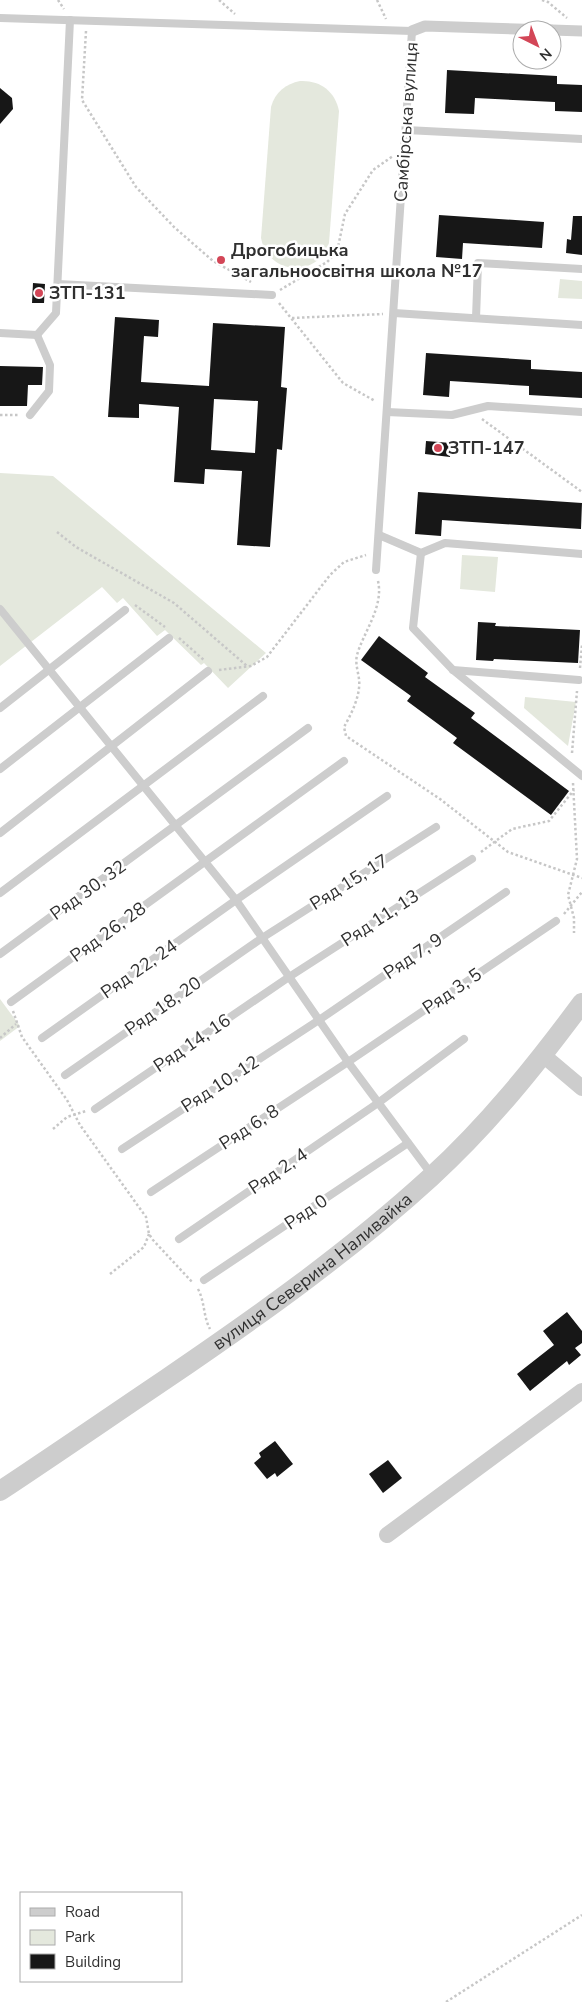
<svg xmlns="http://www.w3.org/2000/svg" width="582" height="2002" font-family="'Nunito Sans',sans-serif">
<rect width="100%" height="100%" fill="#fff"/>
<g fill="#e4e8dd">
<path d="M300,81c20,-1 35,10 39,30l-10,132c-12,36 -61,32 -68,-5l10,-131c4,-15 15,-23 29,-26z"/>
<path d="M560,279l22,2v18l-24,-1z"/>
<path d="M0,473l53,3 213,177 -38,35 -24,-25 -3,2 -36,-35 -8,6 -34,-38 -6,5 -15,-16 -102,79z"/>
<path d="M462,555l36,2 -3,35 -35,-3z"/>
<path d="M525,697l51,5 -8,44 -44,-38z"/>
<path d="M0,999l20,27 -20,15z"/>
</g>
<g fill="#171717" fill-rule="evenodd">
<path d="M447,70l110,6v8l25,1v27l-27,-1v-9l-80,-4 -1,16 -29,-1z"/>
<path d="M0,88l12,10 1,11 -13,15z"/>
<path d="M439,215l105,7 -2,26 -79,-5 -1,16 -26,-2z"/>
<path d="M573,216h9v39l-16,-2 1,-14 4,1z"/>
<path d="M33,283l12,1 -1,19h-12z"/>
<path d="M115,317l44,3 -1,17 -14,-1 -3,46 68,4 4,-63 72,4 -4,60 6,1 -5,62 -5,-1 -7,98 -33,-2 5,-74 -37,-2 -1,15 -30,-2 5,-75 -40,-3v14l-31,-1zM214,399l44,2 -3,52 -44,-3z"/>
<path d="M426,353l105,7v9l51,3v26l-53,-3v-9l-79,-5 -1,16 -26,-2z"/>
<path d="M0,366l43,1 -1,18h-14l-1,21h-27z"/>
<path d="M426,441l25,2 -1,14 -25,-3z"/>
<path d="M418,492l164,11 -1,26 -139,-9 -1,16 -26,-2z"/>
<path d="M478,622l18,1 -1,3 85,4 -2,33 -84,-4 -1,2 -17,-1z"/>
<path d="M379,636l49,37 -3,4 50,36 -4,5 98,73 -18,24 -98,-72 4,-5 -50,-37 4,-5 -50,-36z"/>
<path d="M567,1312l15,19v12l-7,5 6,7 -12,10 -2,-4 -37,30 -13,-17 37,-29 -11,-14z"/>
<path d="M275,1441l18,23 -16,13 -2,-4 -8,6 -13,-16 7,-6 -2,-4z"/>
<path d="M388,1460l14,18 -19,15 -14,-19z"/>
</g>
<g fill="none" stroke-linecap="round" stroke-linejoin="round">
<g stroke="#c7c7c7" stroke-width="2.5" stroke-dasharray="2.5 2.5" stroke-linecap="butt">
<path d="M58,0l6,9"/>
<path d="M219,0l16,14"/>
<path d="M377,0l9,19"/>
<path d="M542,0l6,2 19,16"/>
<path d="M86,31l-4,69 54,87 38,40 39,34 38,21"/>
<path d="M280,290l47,-28 8,-8 3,-7 7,-33 28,-44 20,-14"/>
<path d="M279,303l64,80 32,18"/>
<path d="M292,318l91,-4"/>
<path d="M0,415h19"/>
<path d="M482,419l100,73"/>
<path d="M57,532l19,15 98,56 73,63"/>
<path d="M378,581c6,26 -15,52 -21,74 -2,8 1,16 2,24 2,15 -7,34 -15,48l2,9 94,63 68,53 74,26"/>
<path d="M135,605l30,22"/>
<path d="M179,638l26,23"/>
<path d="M580,668l2,-23"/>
<path d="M219,670l32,-4 16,-9 63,-82 14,-13 22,-7"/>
<path d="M572,753l5,-62"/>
<path d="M573,783l4,76 -9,36 6,23v15"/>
<path d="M481,852l31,-23 37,-8 25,-31"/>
<path d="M564,914l18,-22"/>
<path d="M13,1011l9,26 45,63 13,25 66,92 3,17 4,6 40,43"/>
<path d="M0,1038l16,-14"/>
<path d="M53,1129l14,-12 19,-6"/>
<path d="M110,1274l34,-27 5,-13"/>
<path d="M198,1289c7,13 5,27 12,40"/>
<path d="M446,2002l136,-87"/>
</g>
<g stroke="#cdcdcd" stroke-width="8">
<path d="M0,18l412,13 -36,539"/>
<path d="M406,130l176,9"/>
<path d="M58,284l214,11"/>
<path d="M394,313l188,12"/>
<path d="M476,318l2,-55 104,6"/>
<path d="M0,333l37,2 19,-22 14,-293"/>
<path d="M387,412l65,3 36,-9 94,6"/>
<path d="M30,415l19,-24 1,-26 -13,-30"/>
<path d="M379,535l42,18 24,-10 137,11"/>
<path d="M421,553l-8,75 40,42 129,106"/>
<path d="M0,609l236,291 112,162 84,113"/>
<path d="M453,670l126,10"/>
<path d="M0,708l125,-98"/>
<path d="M0,769l169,-131"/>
<path d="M0,833l208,-162"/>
<path d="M0,893l263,-197"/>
<path d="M0,954l308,-226"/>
<path d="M11,1002l333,-241"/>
<path d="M42,1038l194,-138 151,-104"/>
<path d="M65,1075l197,-137 174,-111"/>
<path d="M95,1109l194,-132 183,-118"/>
<path d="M122,1149l197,-129 187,-128"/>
<path d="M151,1192l197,-130 208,-141"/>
<path d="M179,1239l199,-136 86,-64"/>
<path d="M204,1280l204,-137"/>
</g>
<g stroke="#cdcdcd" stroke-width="11">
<path d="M552,30l30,1"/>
<path d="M412,31l13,-5 126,4"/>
</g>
<g stroke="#cdcdcd" stroke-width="16">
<path d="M543,1055l39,33"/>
<path d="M387,1535l195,-144"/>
</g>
<path stroke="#cdcdcd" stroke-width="20" id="s1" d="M0,1491c56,-37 111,-75 166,-112 91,-62 183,-127 265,-202 57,-52 105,-112 151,-174"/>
</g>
<g fill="#d34657" stroke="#fff" stroke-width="2">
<circle cx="221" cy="260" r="5"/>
<circle cx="39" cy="293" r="5"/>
<circle cx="438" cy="448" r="5"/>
</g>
<g text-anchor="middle" stroke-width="5" stroke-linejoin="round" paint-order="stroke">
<g font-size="18" fill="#303030" stroke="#fff">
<text transform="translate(406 122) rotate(-86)" y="6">Самбірська вулиця</text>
<text transform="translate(349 882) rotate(-32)" y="6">Ряд 15, 17</text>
<text transform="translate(88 890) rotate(-36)" y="6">Ряд 30, 32</text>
<text transform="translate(380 918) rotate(-33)" y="6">Ряд 11, 13</text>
<text transform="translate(108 932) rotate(-36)" y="6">Ряд 26, 28</text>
<text transform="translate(413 956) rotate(-34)" y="6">Ряд 7, 9</text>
<text transform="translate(139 969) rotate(-35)" y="6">Ряд 22, 24</text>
<text transform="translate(452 991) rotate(-34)" y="6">Ряд 3, 5</text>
<text transform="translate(163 1006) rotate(-35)" y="6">Ряд 18, 20</text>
<text transform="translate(192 1043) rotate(-34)" y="6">Ряд 14, 16</text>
<text transform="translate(220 1084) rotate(-33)" y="6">Ряд 10, 12</text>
<text transform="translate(249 1127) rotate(-33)" y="6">Ряд 6, 8</text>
<text transform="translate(278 1171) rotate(-34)" y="6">Ряд 2, 4</text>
<text transform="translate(306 1212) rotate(-34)" y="6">Ряд 0</text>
<text dy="6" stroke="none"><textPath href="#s1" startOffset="382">вулиця Северина Наливайка</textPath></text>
</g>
<g font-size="18" font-weight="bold" fill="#303030" stroke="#fff" text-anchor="start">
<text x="231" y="256">Дрогобицька<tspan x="231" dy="21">загальноосвітня школа №17</tspan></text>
<text x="49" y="299">ЗТП-131</text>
<text x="448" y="454">ЗТП-147</text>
</g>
</g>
<rect x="20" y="1892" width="162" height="90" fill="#ffffff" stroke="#acacac"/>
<rect x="30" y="1908" width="25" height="8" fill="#cdcdcd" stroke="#acacac"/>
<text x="65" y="1917" font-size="15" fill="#303030">Road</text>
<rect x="30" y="1930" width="25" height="15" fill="#e4e8dd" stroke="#acacac"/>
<text x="65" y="1942" font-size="15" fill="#303030">Park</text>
<rect x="30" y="1954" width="25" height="15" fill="#171717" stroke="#acacac"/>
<text x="65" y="1967" font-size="15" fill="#303030">Building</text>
<g transform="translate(537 45) rotate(138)"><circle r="24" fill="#ffffff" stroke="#acacac"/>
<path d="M0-4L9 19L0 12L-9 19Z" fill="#d34657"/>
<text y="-8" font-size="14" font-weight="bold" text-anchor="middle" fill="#303030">N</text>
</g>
</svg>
